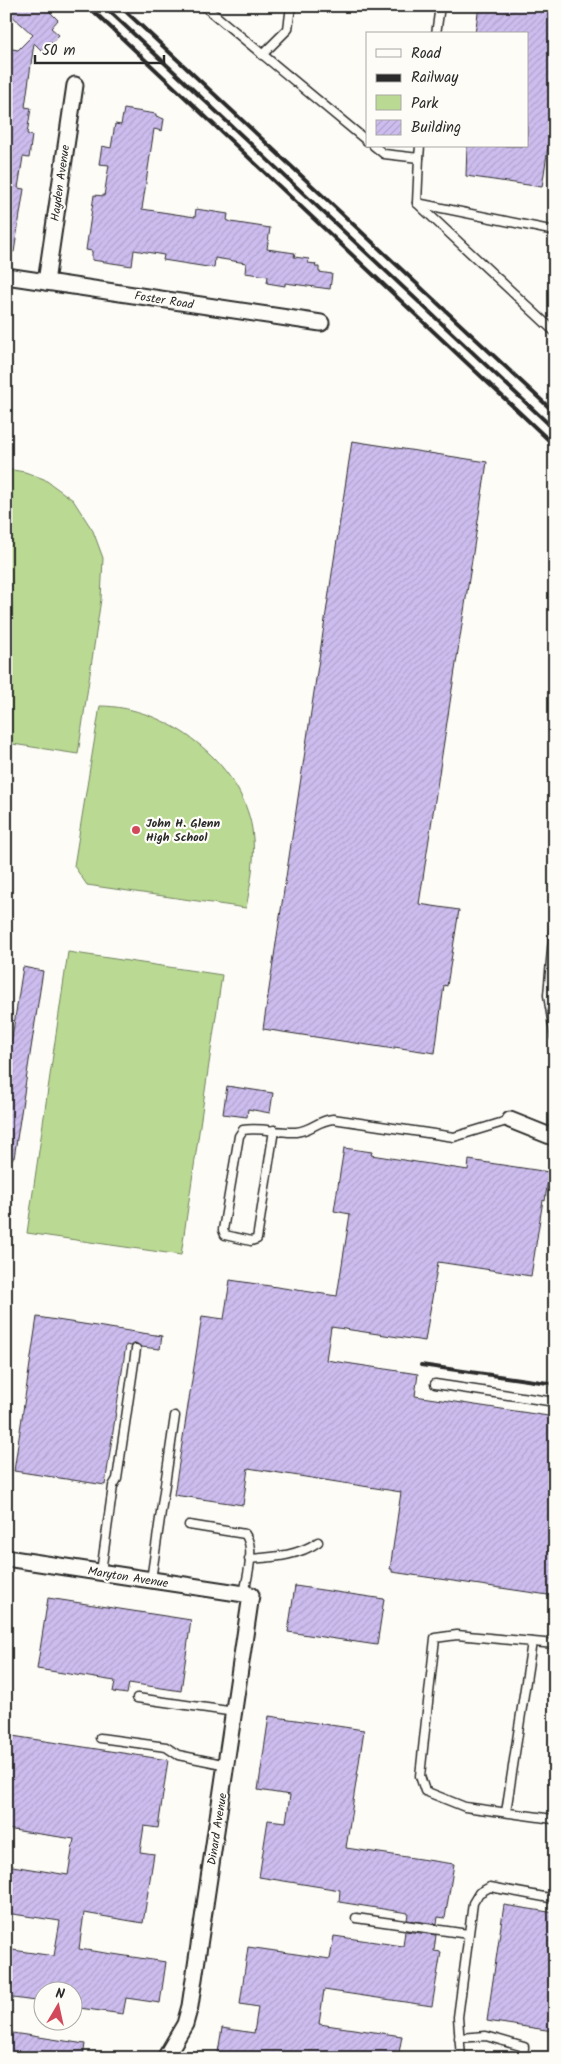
<svg xmlns="http://www.w3.org/2000/svg" width="561" height="2064" font-family="Kalam,sans-serif">
<defs>
<pattern id="building-hatch" width="6" height="6" patternUnits="userSpaceOnUse" patternTransform="scale(1.25)"><rect width="6" height="6" fill="#cdbdef"/><path d="M-1 1l2-2M0 6l6-6M5 7l2-2" fill="none" stroke="#b0a3cd"/></pattern>
</defs>
<rect width="100%" height="100%" fill="#fdfcf7"/>
<filter id="ink" filterUnits="userSpaceOnUse"><feTurbulence type="fractalNoise" baseFrequency=".02" numOctaves="2"/><feDisplacementMap in="SourceGraphic" scale="10" xChannelSelector="R" yChannelSelector="G"/><feConvolveMatrix kernelMatrix="1 2 1 2 8 2 1 2 1" color-interpolation-filters="sRGB"/></filter>
<g filter="url(#ink)">
<g fill="#bada93" stroke="#72825f">
<path d="M6,469l19,3 19,7 29,21 20,31 10,27 -2,41 -23,155 -72,-11z"/>
<path d="M100,706c66,0 141,56 152,123 4,27 -1,53 -6,79l-159,-23 -13,-19z"/>
<path d="M68,952l154,23 -41,280 -154,-22z"/>
</g>
<g fill="url(#building-hatch)" stroke="#2b2b2b">
<path d="M17,6h27l14,14 -7,8 8,7 -16,17 -9,-9 -9,64 6,1 -4,26 5,1 -3,23 -6,-1 -5,31 6,1 -10,63 -8,-1v-203l12,2 15,-15 -23,-21z"/>
<path d="M479,6h76v136l-6,-1 -7,46 -76,-11 1,-30h60v-112h-52z"/>
<path d="M124,109l32,5v2l8,3 -2,12 -8,-2 -12,80 53,8 1,-8 32,5 -1,6 4,2 39,6 -3,21 28,4 -1,4 15,2 -1,4 8,1 -1,3h4v5l13,2 -2,15 -45,-6v3l-18,-3 1,-7 -23,-3 1,-10 -31,-5 -1,10 -51,-8 1,-5 -30,-5 -2,16 -40,-6v-9l-6,-1 8,-55 10,1 5,-31 -10,-1 3,-18 9,2 4,-24 6,1z"/>
<path d="M352,441l135,21 -68,442 40,6 -12,76 -3,-1 -9,68 -41,-6v2l-131,-20z"/>
<path d="M23,967l20,4 -29,187 -8,-1v-81z"/>
<path d="M227,1086l46,7 -3,20 -22,-4 -1,8 -24,-3z"/>
<path d="M344,1148l28,4 -1,3 97,15 1,-10 80,12 -4,29 -2,-1 -12,76 -93,-14 -13,79 -94,-14 -5,33 92,14 -3,22 140,21v179l-163,-24v-3h-2l11,-77 -153,-24 -5,37 -69,-10 28,-179 22,3 6,-39 107,16 13,-82 -16,-3z"/>
<path d="M37,1317l125,19 -2,13 -19,-2 -5,-4 -5,3 -5,-1 -21,140 -91,-14z"/>
<path d="M295,1586l89,13 -7,46 -89,-13z"/>
<path d="M48,1598l143,22 -10,71 -52,-8 -2,11 -14,-2 2,-11 -78,-12z"/>
<path d="M269,1716l95,14 -18,118 108,16 -9,54 -7,-1 -1,7 -30,-4 1,-7 -69,-11 1,-12 -81,-13 9,-57 18,2 4,-27 -32,-5z"/>
<path d="M6,1735l162,25 -10,68 -14,-2 -4,26 14,2 -11,69 -59,-10 -5,36 87,13 -6,41 -34,-5 -3,16 -51,-7v-15h-30v10l-36,-5v-48l48,7 6,-35 -54,-8v-48l62,10 6,-36 -68,-10z"/>
<path d="M504,1905l51,8v104l-2,14 -66,-10z"/>
<path d="M405,1931l31,4 -2,16 7,1 -9,54 -108,-16 -5,34 83,12 -4,22h-181l5,-30 32,5 4,-26 -18,-3 8,-57 82,12 4,-23 69,10z"/>
<path d="M6,2032l79,12 -2,14h-77z"/>
</g>
<g fill="none" stroke-linecap="round" stroke-linejoin="round">
<g stroke="#2b2b2b" stroke-width="11">
<g id="service">
<path d="M204,6l163,135"/>
<path d="M436,34l4,-28"/>
<path d="M262,55l26,-26 3,-23"/>
<path d="M374,146l10,8 35,4 1,-12"/>
<path d="M419,158l-2,45 138,129"/>
<path d="M417,203l138,28"/>
<path d="M555,915l-7,80 7,43"/>
<path d="M274,1130l-17,109 -6,2 -26,-6 -2,-5 16,-94 4,-6c18,-3 35,3 53,2 17,-2 20,-11 37,-13l121,18 56,-17"/>
<path d="M435,1384l120,18"/>
<path d="M189,1525l56,9c11,15 2,43 -1,60"/>
<path d="M249,1559c25,-2 49,-3 69,-17"/>
<path d="M101,1572l12,-86 4,-7 19,-130"/>
<path d="M151,1580l24,-164"/>
<path d="M555,1644l-98,-9 -22,3 -15,138 5,15 40,16 88,12 2,-2"/>
<path d="M137,1698l98,14"/>
<path d="M100,1738l66,9 12,8 49,10"/>
<path d="M506,1812l26,-170"/>
<path d="M356,1918l112,16"/>
<path d="M459,2038l27,-2 38,11 -1,11"/>
<path d="M461,2058l-3,-41 15,-114 6,-10 11,-6 65,12"/>
</g>
</g>
<g stroke="#2b2b2b" stroke-width="19">
<g id="minor">
<path d="M6,276l315,47"/>
<path d="M46,282l29,-197"/>
<path d="M510,1120l45,18"/>
<path d="M6,1558l245,37 -61,411 -5,18 -20,34"/>
</g>
</g>
<use href="#service" stroke="#fdfcf7" stroke-width="8"/>
<use href="#minor" stroke="#fdfcf7" stroke-width="15"/>
<g stroke="#2b2b2b" stroke-width="4">
<path d="M88,6l467,440"/>
<path d="M104,6l451,424"/>
<path d="M120,6l435,407"/>
<path d="M421,1365l134,19"/>
</g>
</g>
</g>
<circle fill="#d1495b" stroke="#fdfcf7" stroke-width="2" cx="136" cy="830" r="5"/>
<g text-anchor="middle" stroke-width="4.5" stroke-linejoin="round" paint-order="stroke">
<g font-size="12" fill="#2b2b2b" stroke="#fdfcf7">
<text transform="translate(60 183) rotate(-82)" y="4">Hayden Avenue</text>
<text transform="translate(164 300) rotate(9)" y="4">Foster Road</text>
<text transform="translate(128 1577) rotate(9)" y="4">Maryton Avenue</text>
<text transform="translate(217 1829) rotate(-81)" y="4">Dinard Avenue</text>
</g>
<g font-size="12" font-weight="bold" fill="#2b2b2b" stroke="#fdfcf7" text-anchor="start">
<text x="146" y="827">John H. Glenn<tspan x="146" dy="14">High School</tspan></text>
</g>
</g>
<rect width="561" height="2064" fill="none" stroke="#fdfcf7" stroke-width="25"/>
<rect x="12" y="12" width="536" height="2039" fill="none" stroke="#2b2b2b" stroke-width="2" filter="url(#ink)"/>
<rect x="366" y="32" width="162" height="115" fill="#fdfcf7" stroke="#a9a8a5"/>
<rect x="376" y="49" width="25" height="8" fill="#fdfcf7" stroke="#a9a8a5"/>
<text x="411" y="58" font-size="15" fill="#2b2b2b">Road</text>
<rect x="376" y="74" width="25" height="8" fill="#2b2b2b" stroke="#a9a8a5"/>
<text x="411" y="82" font-size="15" fill="#2b2b2b">Railway</text>
<rect x="376" y="95" width="25" height="15" fill="#bada93" stroke="#a9a8a5"/>
<text x="411" y="108" font-size="15" fill="#2b2b2b">Park</text>
<rect x="376" y="120" width="25" height="15" fill="url(#building-hatch)" stroke="#a9a8a5"/>
<text x="411" y="132" font-size="15" fill="#2b2b2b">Building</text>
<g transform="translate(58 2006) rotate(9)"><circle r="24" fill="#fdfcf7" stroke="#a9a8a5"/>
<path d="M0-4L9 19L0 12L-9 19Z" fill="#d1495b"/>
<text y="-8" font-size="14" font-weight="bold" text-anchor="middle" fill="#2b2b2b">N</text>
</g>
<path d="M35 55v8h129v-8" fill="none" stroke="#2b2b2b" stroke-width="2.5"/>
<text x="42" y="55" font-size="15" fill="#2b2b2b" stroke="#fdfcf7" stroke-width="4" paint-order="stroke">50 m</text>
</svg>
